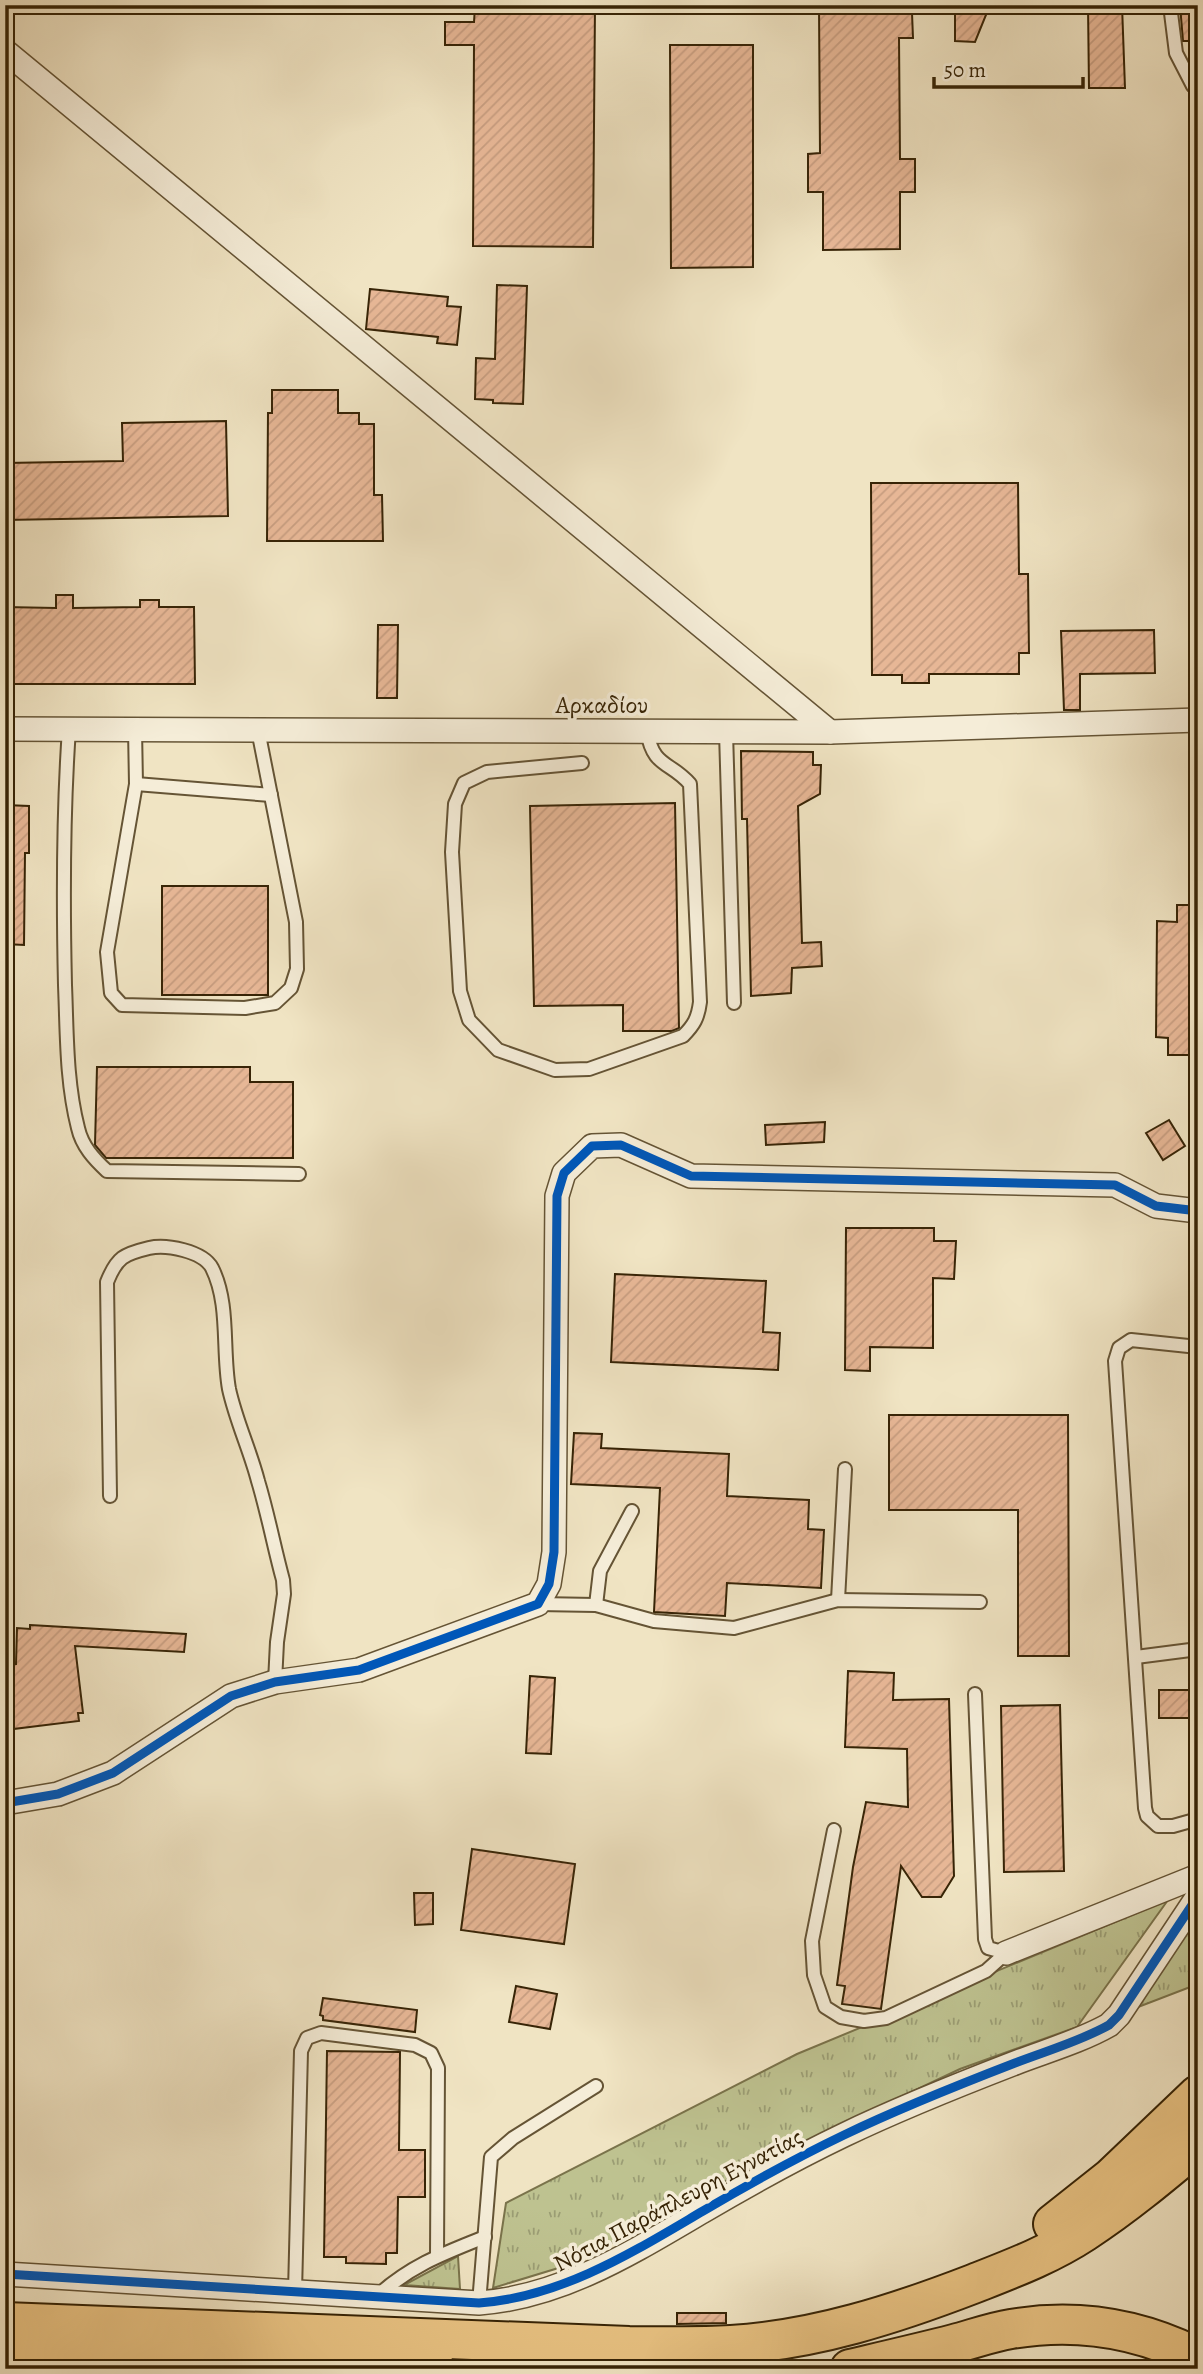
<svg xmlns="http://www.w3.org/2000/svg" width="1203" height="2374" font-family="Alegreya,serif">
<defs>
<pattern id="grass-tufts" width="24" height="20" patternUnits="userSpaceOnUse" patternTransform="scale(1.75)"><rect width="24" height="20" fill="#bec290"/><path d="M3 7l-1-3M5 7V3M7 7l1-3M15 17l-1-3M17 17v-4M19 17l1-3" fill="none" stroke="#9b9d74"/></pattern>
<pattern id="building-hatch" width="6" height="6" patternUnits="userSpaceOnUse" patternTransform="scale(1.75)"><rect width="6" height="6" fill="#e7b796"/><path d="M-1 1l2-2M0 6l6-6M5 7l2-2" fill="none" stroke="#c79d80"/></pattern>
</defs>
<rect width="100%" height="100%" fill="#f0e4c3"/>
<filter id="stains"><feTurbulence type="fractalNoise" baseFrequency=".00286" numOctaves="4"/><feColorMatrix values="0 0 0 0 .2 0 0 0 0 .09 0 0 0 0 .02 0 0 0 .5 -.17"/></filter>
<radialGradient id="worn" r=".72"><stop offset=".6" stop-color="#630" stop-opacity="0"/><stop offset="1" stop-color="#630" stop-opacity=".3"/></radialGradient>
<g fill="url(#grass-tufts)" stroke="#7a734b" stroke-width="2">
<path d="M1168,1900l-91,127 -117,42 -222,105 -101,56 -72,36 -72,22 13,-85 291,-149z"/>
<path d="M1198,1904v80l-65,25z"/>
<path d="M458,2256l2,33 -56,-4z"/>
</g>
<g fill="url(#building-hatch)" stroke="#372406" stroke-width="2">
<path d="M486,5h109l-2,242 -120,-1 1,-201h-29v-23h29l1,-15h10z"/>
<path d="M819,5h79v9l14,-1 1,25h-14l1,121h15v33h-15v57l-77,1v-58h-15v-38l12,-1z"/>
<path d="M955,5h35l-15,37 -20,-1z"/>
<path d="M1088,5h34l3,83h-36z"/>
<path d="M1180,5h18v36h-15z"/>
<path d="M670,45h83v222l-82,1z"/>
<path d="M497,285l30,1 -4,118 -30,-1v-3l-18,-1 1,-41 19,1z"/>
<path d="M370,289l78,8 -1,9 14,1 -4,38 -20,-2 1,-6 -72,-8z"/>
<path d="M272,390h66v23h21v11h15v71h8l1,46h-116l1,-128h4z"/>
<path d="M226,421l2,95 -223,4v-57l118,-2 -1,-38z"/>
<path d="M871,483h147l1,91h9l1,79h-10v21h-90v9h-27v-8h-30z"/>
<path d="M56,595h17v13l67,-1v-7h19v7h35l1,77h-190v-77l51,1z"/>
<path d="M378,625h20l-1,73h-20z"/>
<path d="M1154,630l1,43 -75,1v36h-16l-3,-79z"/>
<path d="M741,751l72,1v13h8l-1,29 -22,12 4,137 19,-1 1,24 -30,2 -1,25 -40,3 -4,-177h-5z"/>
<path d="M675,803l4,225 -7,3h-49v-26l-89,1 -4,-200z"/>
<path d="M5,805l24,1v47h-4l-1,92 -19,-1z"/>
<rect x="162" y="886" width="106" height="109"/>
<path d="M1177,905h21v150h-30v-17l-12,-1 1,-116 20,1z"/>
<path d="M97,1067h153v15h43v76h-187l-11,-13z"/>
<path d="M1169,1120l16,26 -22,14 -17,-27z"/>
<path d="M825,1122l-1,20 -58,3 -1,-20z"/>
<path d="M846,1228h88v13h22l-2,38 -21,-1v70l-63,-1v24l-25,-1z"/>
<path d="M615,1274l151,7 -3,51 17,1 -2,37 -167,-8z"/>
<path d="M889,1415h179l1,241h-51v-146h-129z"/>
<path d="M574,1433l28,1 -1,14 128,6 -2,42 82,4 -1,29 16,1 -3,58 -94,-5 -2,33 -71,-4 6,-124 -89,-4z"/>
<path d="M30,1625l156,9 -2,18 -109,-6 8,67h-5l1,8 -74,9v-65l11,-1 1,-36 13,1z"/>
<path d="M848,1671l46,2 -1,27 56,-1 5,177 -13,21h-19l-21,-31 -20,143 -39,-5 3,-18 -8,-1 16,-118 13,-65 42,5 -1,-58 -62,-2z"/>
<path d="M530,1676l25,2 -4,76 -25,-1z"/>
<rect x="1159" y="1690" width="32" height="28"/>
<path d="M1060,1705l4,166 -60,1 -3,-166z"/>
<path d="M472,1849l103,15 -11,80 -103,-14z"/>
<path d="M414,1893h19v31l-18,1z"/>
<path d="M516,1986l41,8 -7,35 -41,-7z"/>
<path d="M323,1998l94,12 -2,22 -92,-12v-4l-3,-1z"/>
<path d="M327,2051l73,1 -1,98h26v47h-27l-1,56h-11v11l-40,-1v-6h-22z"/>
<path d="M677,2313h49v10l-49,1z"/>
</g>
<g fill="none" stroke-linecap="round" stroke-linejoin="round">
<g stroke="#655435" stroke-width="16">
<g id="lane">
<path d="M1170,5l6,48 17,33 5,3"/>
<path d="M69,729c-6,85 -6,170 -4,256 2,47 1,96 13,143 4,18 16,31 29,43l192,3"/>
<path d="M135,729l1,55 -29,168 4,41 11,12 123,3 30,-5 16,-15 6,-19 -1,-47 -38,-192"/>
<path d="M726,732l8,271"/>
<path d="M582,763l-95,9 -23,11 -9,21 -3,48 8,139 9,29 29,30 57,20 34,-1 94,-33c11,-11 15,-18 17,-34l-10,-218c-20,-23 -37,-16 -43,-53"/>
<path d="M136,784l135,11"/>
<path d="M1198,1347l-67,-7 -12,8 -4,13 30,447 2,8 11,10h15l25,-7"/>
<path d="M110,1496l-3,-214c10,-25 17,-28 42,-34 17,-4 54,3 63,20 18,36 10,82 17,121 7,32 21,61 29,92 10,33 16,66 25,99l1,14 -7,48 -2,40"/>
<path d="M838,1600l7,-131"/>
<path d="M538,1604l58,1 58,16 80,7 104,-28 142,2"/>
<path d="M596,1605l4,-34 32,-60"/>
<path d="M1136,1657l62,-8"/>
<path d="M975,1694l10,245 3,9 18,5"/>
<path d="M834,1830l-22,111 2,34 11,32 16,10 23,4 22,-3 100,-47 20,-18"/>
<path d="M295,2292l6,-241 6,-13 14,-5 94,12 16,8 7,15 -1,187"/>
<path d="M376,2297c34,-31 66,-43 109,-60"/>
<path d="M479,2303l12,-146 22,-19 83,-52"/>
</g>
</g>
<g stroke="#655435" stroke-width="26">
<g id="street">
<path d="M5,51l825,681"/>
<path d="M5,729l825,3 368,-12"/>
<path d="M5,1803l53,-9 55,-21 118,-77 44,-14 84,-12 179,-66 11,-20 5,-32 3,-356 7,-23 28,-27 29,-1 70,31 424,9 41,21 42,5"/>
<path d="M1006,1953l192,-77"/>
<path d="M5,2274l474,29c83,-6 154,-51 224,-92 46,-27 93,-53 141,-76 56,-27 114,-50 171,-72 31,-12 66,-22 94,-38l10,-10 79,-119"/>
</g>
</g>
<g stroke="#372406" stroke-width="42">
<g id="highway">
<path d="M1053,2224l58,-46 87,-83"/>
<path d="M5,2322l624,24c34,0 68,1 102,-1 84,-5 164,-31 242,-61 38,-15 76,-29 111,-52 40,-26 77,-57 114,-88"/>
<path d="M5,2359l368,6 63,4"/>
<path d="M850,2369c34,-8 69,-16 104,-25 19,-5 38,-12 57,-15 65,-11 128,-1 187,29"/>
</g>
</g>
<use href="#lane" stroke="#f5edd8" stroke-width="12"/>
<use href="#street" stroke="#f5edd8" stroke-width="23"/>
<use href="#highway" stroke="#e8c282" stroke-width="38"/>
<g stroke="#f5edd8" stroke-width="13">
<g id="cycleway">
<path d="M5,1803l53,-9 55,-21 118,-77 44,-14 84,-12 179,-66 11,-20 5,-32 3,-356 7,-23 28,-27 29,-1 70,31 424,9 41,21 42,5"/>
<path d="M5,2274l474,29c83,-6 154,-51 224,-92 46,-27 93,-53 141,-76 56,-27 114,-50 171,-72 31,-12 66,-22 94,-38l10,-10 79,-119"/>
</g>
</g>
<use href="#cycleway" stroke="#0057b8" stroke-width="9"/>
</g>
<g text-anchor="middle" stroke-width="7" stroke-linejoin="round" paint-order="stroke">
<g font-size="24" fill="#372406" stroke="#f5edd8">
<text x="602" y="713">Αρκαδίου</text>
<text transform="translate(678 2200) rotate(-28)" y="8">Νότια Παράπλευρη Εγνατίας</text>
</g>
</g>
<rect width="1203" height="2374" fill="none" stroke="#f0e4c3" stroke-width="28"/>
<rect x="7" y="7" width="1189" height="2360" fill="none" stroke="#372406" stroke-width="3.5"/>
<rect x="14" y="14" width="1175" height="2346" fill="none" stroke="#372406" stroke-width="2"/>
<path d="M934 77v10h149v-10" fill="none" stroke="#372406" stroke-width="3.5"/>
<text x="944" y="77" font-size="21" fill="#372406" stroke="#f5edd8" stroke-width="5" paint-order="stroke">50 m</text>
<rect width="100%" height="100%" filter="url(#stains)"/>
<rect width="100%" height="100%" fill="url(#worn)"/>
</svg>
